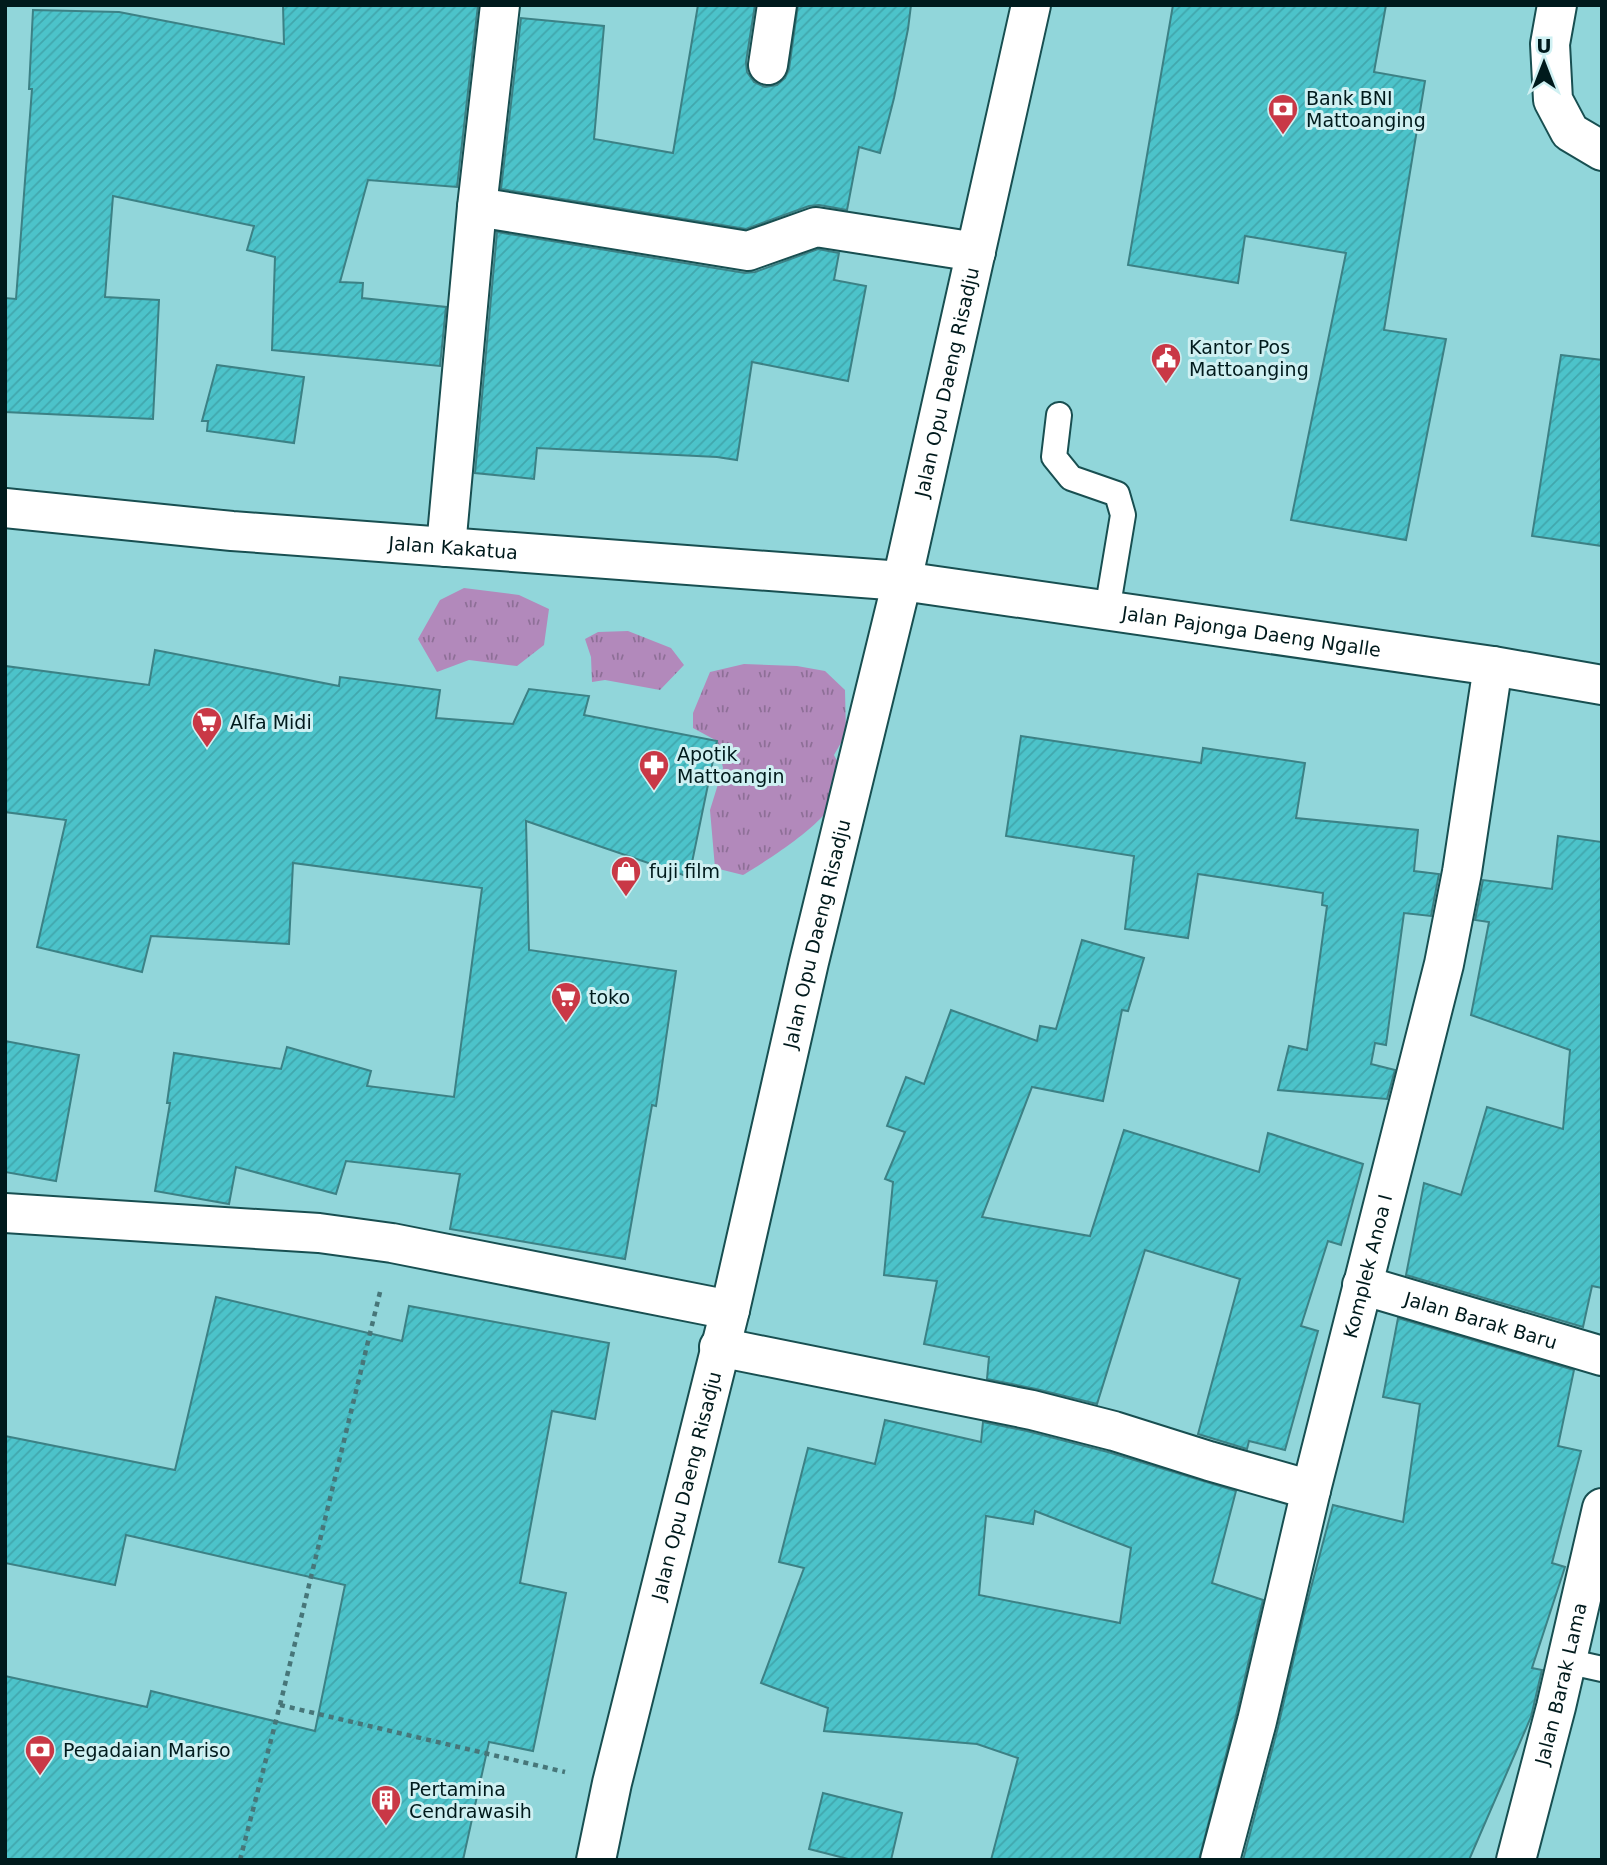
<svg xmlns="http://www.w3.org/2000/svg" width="1607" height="1865" font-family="'DejaVu Sans',sans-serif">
<defs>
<pattern id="grass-tufts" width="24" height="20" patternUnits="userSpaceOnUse" patternTransform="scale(1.75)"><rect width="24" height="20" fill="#b289bb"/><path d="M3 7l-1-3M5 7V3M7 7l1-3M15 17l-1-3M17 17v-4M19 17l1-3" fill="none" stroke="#8e6f97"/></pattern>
<pattern id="building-hatch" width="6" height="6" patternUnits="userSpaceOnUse" patternTransform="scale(1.75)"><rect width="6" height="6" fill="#4cc3ca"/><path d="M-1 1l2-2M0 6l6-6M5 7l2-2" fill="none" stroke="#41a7ad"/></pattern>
</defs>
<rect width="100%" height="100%" fill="#91d6da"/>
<g fill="url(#grass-tufts)">
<path d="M464,588l55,7 30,14 -5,36 -27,21 -48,-6 -32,12 -19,-33 22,-39z"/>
<path d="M628,631l43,17 13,17 -24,25 -55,-10 -13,2 -1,-25 -6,-18 13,-7z"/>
<path d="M744,664l53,2 28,5 20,19 1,44 -12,21c2,5 7,10 8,15 14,37 -73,89 -99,105l-28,-7 -5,-58 13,-42 -6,-27 -24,-13v-15l17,-41z"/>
</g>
<g fill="url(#building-hatch)" stroke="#3c8185" stroke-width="2" fill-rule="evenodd">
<path d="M283,5h195l-21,182 -89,-7 -28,102 23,1 -1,15 84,9 -6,59 -168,-16 3,-93 -28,-7 7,-24 -141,-30 -8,101 54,3 -6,119 -148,-7v-114l11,1 16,-210h-3l4,-79 86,2 165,32z"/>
<path d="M698,5h57l-9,57 1,10 7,10 11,5 12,-2 8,-7 4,-9 9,-64h113l-3,24 -14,69 -14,55 -21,-6 -12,63 -28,-5 -10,1 -63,23 -245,-40 20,-171 83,8 -10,113 79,14z"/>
<path d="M1173,5h213l-12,67 51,9 -41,249 62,9 -40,201 -115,-20 55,-267 -101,-17 -7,47 -110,-18z"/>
<path d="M497,232l248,41 10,-1 63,-23 21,4 -5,27 32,6 -18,95 -96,-19 -15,98 -20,-3 -180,-9 -3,31 -59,-6z"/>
<path d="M1561,355l41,5v186l-70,-10z"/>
<path d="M217,365l87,12 -10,66 -87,-12 1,-10h-6z"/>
<path d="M155,650l184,36 1,-9 100,13 -4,28 77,6 16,-35 60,7 -5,19 133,26 -28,136 -163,-56 3,129 147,21 -20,135 -4,-1 -27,154 -175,-30 10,-55 -114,-13 -10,33 -100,-27 -7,37 -74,-13 15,-88h-3l7,-50 107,16 6,-22 84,24 -4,15 87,11 28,-209 -189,-25 -4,81 -138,-8 -9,36 -105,-25 29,-127 -61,-8v-146l144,19z"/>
<path d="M1021,736l180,27 2,-15 102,15 -9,55 122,12 -4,41 25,3 -8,42 -27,-3 -18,132 -11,-2 -4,21 24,6 -8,29 -109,-9 11,-44 18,4 20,-144 -5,-1 1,-12 -125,-19 -10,64 -63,-9 9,-73 -128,-20z"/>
<path d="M1558,836l44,6v446l-10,-2 -9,41 -177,-52 18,-92 37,12 26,-88 76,22 7,-79 -99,-35 18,-93 -14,-2 8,-40 69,9z"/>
<path d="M1082,940l62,18 -16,53 -6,-1 -19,91 -71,-14 -50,130 108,19 34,-106 135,42 9,-39 95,31 -22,81 -13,-4 -27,85 17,5 -33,119 -36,-9 -2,8 -49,-15 42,-155 -95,-29 -48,154 -61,-15 -49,-10 2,-22 -65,-13 13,-63 -53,-6 9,-93 -8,-3 20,-47 -18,-6 19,-49 18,7 27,-74 86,31 3,-15 16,3z"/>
<path d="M5,1041l74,14 -23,126 -51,-9z"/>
<path d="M216,1297l186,44 7,-35 200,37 -14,76 -43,-8 -32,172 46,10 -33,158 -44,-9 -26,118h-458v-184l142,31 4,-16 164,40 30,-146 -219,-50 -11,50 -110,-22v-127l170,34z"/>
<path d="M1398,1318l176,52 -16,76 23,5 -29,112 13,4 -33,101 10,2 -11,47 -62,143h-226l35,-133 26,-113 29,-109 70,17 17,-118 -37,-7z"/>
<path d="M885,1420l96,22 2,-20 44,9 81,21 128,39 -24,92 51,17 -27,116 -37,144h-208l27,-102 -41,-14 -153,-13 4,-23 -67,-25 43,-115 -25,-6 29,-114 67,16zM1035,1511l96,37 -11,75 -141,-28 7,-79 47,8z"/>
<path d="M823,1793l79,20 -11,47h-39l-43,-11z"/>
</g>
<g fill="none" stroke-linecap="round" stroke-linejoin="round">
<g stroke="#184f51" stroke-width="28">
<g id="lane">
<path d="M1059,415l-5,42 17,21 46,16 6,21 -16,96"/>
<path d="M1566,1661l36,8"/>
</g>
</g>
<g stroke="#184f51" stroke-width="42">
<g id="street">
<path d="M1557,5l-7,39 3,56 17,32 32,19"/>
<path d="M768,65l9,-60"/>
<path d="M477,207l271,44 68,-24 160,25"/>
<path d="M446,547l31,-340 23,-202"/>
<path d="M5,1213l314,20 73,10 338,67"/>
<path id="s1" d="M1362,1285l240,71"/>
<path d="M719,1347l313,63 82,21 95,30 102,29"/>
<path id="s2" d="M1220,1860l37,-139 54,-231 133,-526 18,-92 31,-206"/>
<path id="s3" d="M1516,1860l40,-153 46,-199"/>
</g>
</g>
<g stroke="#184f51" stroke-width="42">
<g id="secondary">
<path id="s4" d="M5,508l227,23 670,50 591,85 109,19"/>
<path id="s5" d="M596,1860l16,-77 118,-473 79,-348 93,-381 129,-576"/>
</g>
</g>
<g stroke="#477679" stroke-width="4.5" stroke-dasharray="5 5" stroke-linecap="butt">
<path d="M280,1705l285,67"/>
<path d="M240,1860l40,-155 101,-417"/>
</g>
<use href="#lane" stroke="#fff" stroke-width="24"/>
<use href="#street" stroke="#fff" stroke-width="38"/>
<use href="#secondary" stroke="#fff" stroke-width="38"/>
</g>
<defs>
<g id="bank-pin" transform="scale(1.575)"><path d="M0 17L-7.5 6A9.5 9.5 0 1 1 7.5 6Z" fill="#c93846" stroke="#cff0f2"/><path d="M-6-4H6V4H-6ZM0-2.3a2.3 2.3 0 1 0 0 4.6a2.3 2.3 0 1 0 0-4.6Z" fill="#fff"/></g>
<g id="civic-pin" transform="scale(1.575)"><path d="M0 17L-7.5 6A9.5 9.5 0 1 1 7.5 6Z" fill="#c93846" stroke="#cff0f2"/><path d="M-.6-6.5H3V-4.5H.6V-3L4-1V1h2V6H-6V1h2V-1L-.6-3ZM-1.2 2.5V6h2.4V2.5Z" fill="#fff"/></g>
<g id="supermarket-pin" transform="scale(1.575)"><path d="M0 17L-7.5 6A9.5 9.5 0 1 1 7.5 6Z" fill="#c93846" stroke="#cff0f2"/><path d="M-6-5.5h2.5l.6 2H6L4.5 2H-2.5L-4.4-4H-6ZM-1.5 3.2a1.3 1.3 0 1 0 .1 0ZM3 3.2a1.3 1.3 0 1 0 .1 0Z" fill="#fff"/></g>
<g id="pharmacy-pin" transform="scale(1.575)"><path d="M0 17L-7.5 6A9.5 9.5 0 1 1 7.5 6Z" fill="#c93846" stroke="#cff0f2"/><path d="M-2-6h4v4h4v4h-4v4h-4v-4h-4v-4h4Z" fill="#fff"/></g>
<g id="shop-pin" transform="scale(1.575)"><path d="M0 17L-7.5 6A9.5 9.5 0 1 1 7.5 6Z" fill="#c93846" stroke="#cff0f2"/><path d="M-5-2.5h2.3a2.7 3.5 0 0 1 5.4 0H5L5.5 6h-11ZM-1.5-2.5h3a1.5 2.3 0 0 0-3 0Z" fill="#fff"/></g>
<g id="building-pin" transform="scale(1.575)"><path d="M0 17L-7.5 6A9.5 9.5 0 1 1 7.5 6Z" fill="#c93846" stroke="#cff0f2"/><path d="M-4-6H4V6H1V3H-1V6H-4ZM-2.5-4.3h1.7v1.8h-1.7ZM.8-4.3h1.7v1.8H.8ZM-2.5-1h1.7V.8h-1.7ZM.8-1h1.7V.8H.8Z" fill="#fff"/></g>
</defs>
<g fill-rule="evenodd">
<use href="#bank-pin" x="1283" y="109"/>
<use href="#civic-pin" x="1166" y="358"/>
<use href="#supermarket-pin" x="207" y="722"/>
<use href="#pharmacy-pin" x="654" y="765"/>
<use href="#shop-pin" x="626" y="871"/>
<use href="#supermarket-pin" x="566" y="997"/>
<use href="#bank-pin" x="40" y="1750"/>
<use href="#building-pin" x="386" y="1800"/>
</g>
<g text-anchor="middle" stroke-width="6" stroke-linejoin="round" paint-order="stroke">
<g font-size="19" fill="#001a1c" stroke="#cff0f2" text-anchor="start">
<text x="1306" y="105">Bank BNI<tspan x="1306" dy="22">Mattoanging</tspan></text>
<text x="1189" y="354">Kantor Pos<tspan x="1189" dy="22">Mattoanging</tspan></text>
<text x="230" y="729">Alfa Midi</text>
<text x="677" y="761">Apotik<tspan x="677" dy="22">Mattoangin</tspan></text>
<text x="649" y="878">fuji film</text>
<text x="589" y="1004">toko</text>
<text x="63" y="1757">Pegadaian Mariso</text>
<text x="409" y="1796">Pertamina<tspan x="409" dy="22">Cendrawasih</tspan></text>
</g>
<g font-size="19" fill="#001a1c" stroke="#cff0f2">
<text dy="7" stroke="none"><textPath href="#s5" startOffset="1519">Jalan Opu Daeng Risadju</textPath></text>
<text dy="7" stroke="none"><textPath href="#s4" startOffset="450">Jalan Kakatua</textPath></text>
<text dy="7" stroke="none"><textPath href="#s4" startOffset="1253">Jalan Pajonga Daeng Ngalle</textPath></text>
<text dy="7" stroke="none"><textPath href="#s5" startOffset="952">Jalan Opu Daeng Risadju</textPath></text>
<text dy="7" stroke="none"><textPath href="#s2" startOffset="612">Komplek Anoa I</textPath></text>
<text dy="7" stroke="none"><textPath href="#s1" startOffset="124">Jalan Barak Baru</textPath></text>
<text dy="7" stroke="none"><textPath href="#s5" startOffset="385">Jalan Opu Daeng Risadju</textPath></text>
<text dy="7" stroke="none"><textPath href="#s3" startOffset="182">Jalan Barak Lama</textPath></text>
</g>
</g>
<rect width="1607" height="1865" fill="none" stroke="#001a1c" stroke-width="14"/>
<g transform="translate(1544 63)" stroke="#cff0f2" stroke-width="5" paint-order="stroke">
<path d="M0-5L12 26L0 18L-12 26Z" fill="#001a1c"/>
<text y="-10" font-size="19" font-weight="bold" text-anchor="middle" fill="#001a1c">U</text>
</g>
</svg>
